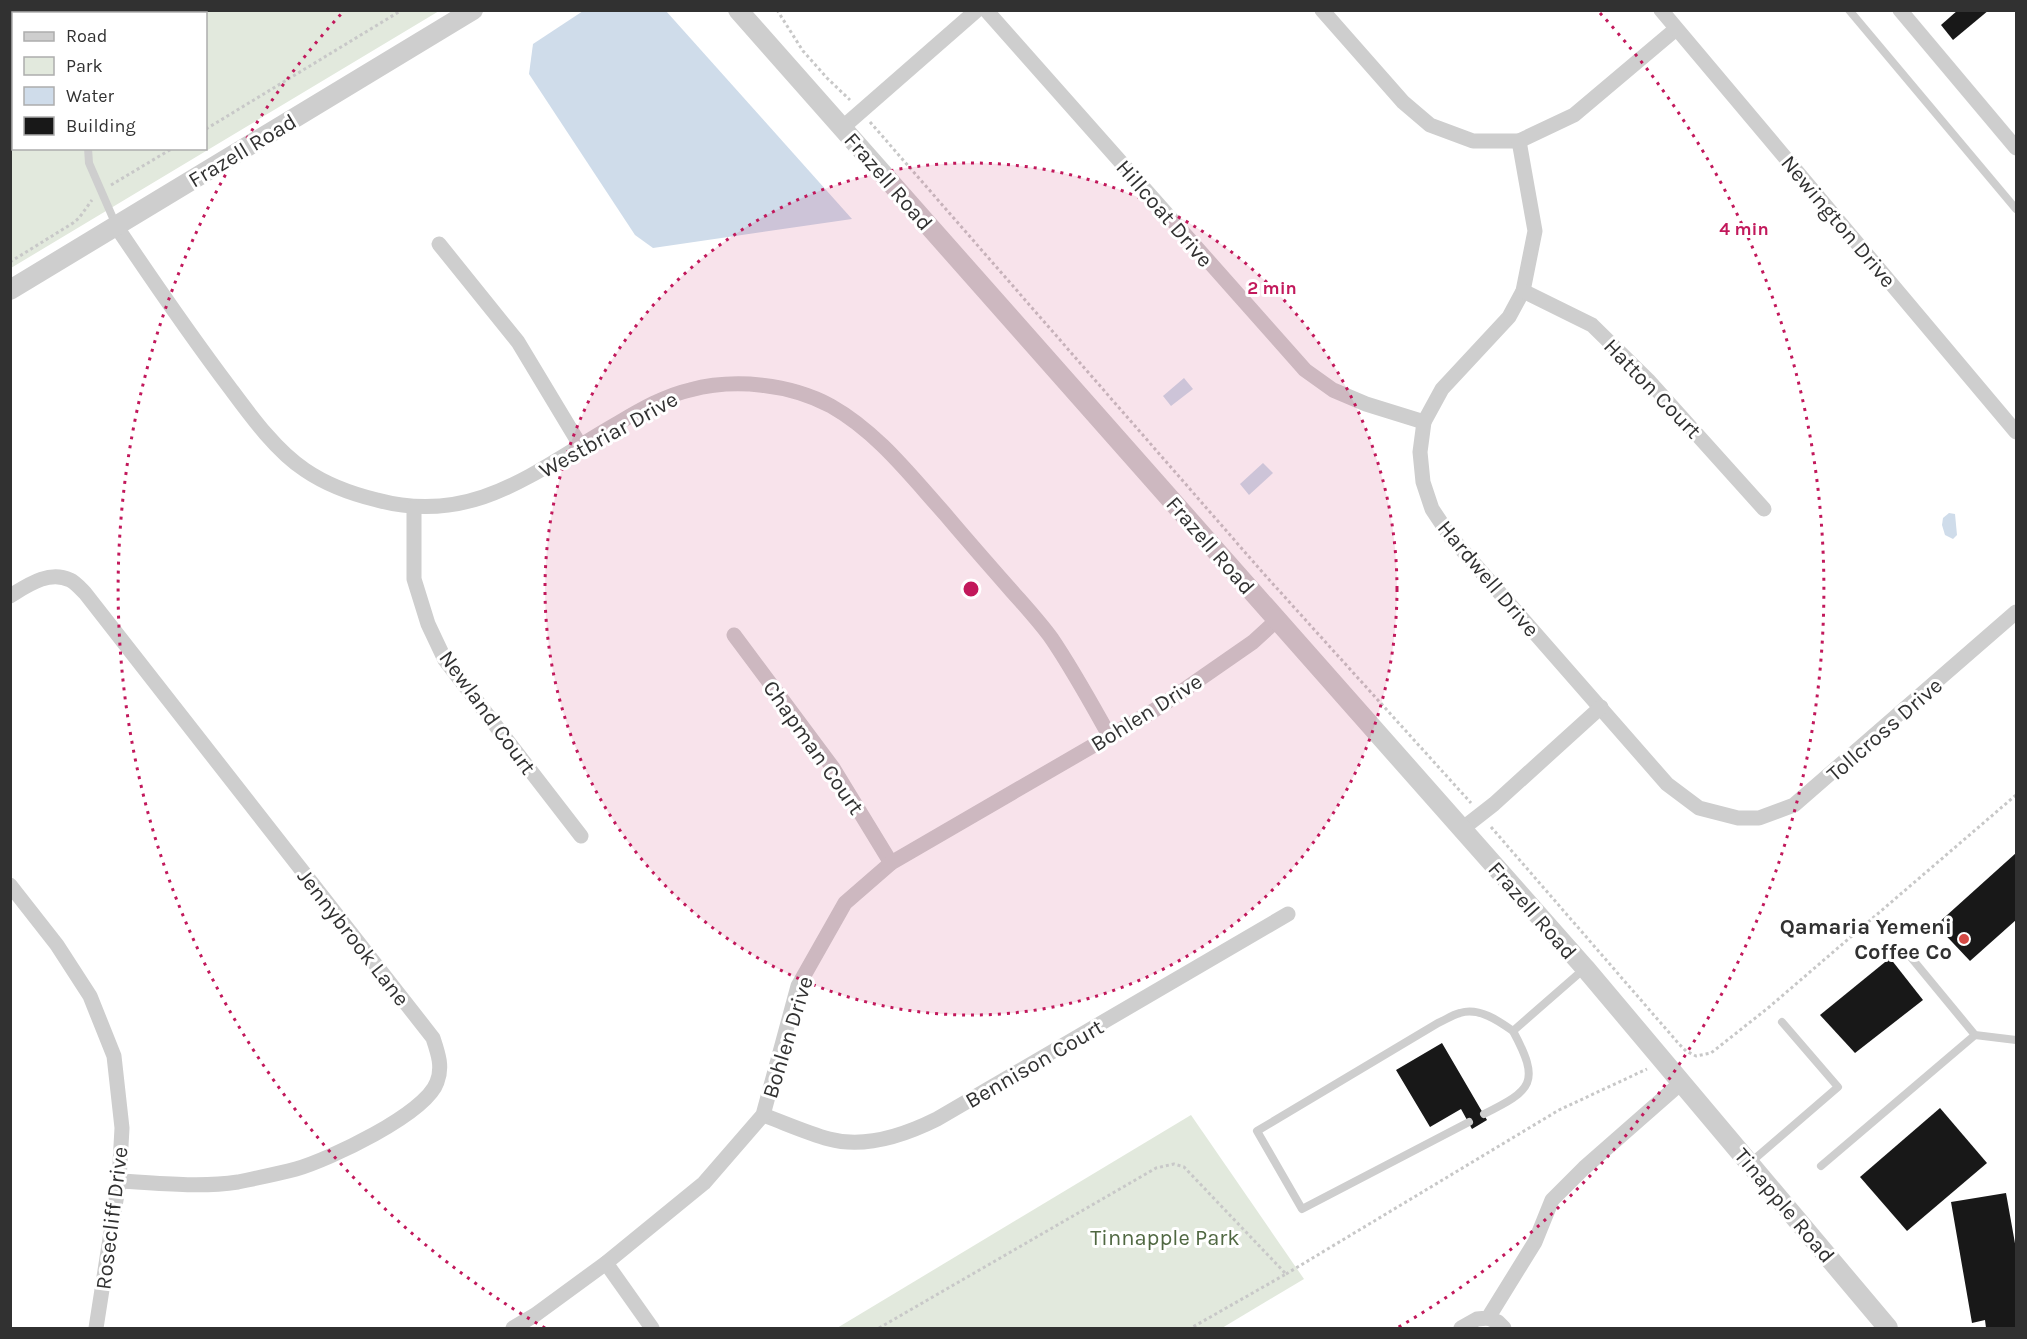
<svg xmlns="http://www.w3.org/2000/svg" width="2027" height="1339" font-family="Karla,sans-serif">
<rect width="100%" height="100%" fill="#fff"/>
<g fill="#e2e9dd" fill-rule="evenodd">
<path d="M11,11h428l-428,257zM14,14h192v134h-192z"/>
<path d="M1191,1115l113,164 -82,49h-385z"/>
</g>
<g fill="#cfdcea">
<path d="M583,11h83l186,208 -199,29 -18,-13 -106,-161 4,-30z"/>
<path d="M1184,378l9,11 -22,17 -8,-10z"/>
<path d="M1263,463l10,10 -24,22 -9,-11z"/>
<path d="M1949,513l6,1 2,21 -4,4 -8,-4 -3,-10 1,-7z"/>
</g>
<g fill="#181818">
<path d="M1958,10h31l-36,30 -12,-15z"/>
<path d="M2016,853v67l-46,41 -34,-36z"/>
<path d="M1890,958l33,42 -68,53 -35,-38z"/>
<path d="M1442,1043l45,77 -15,9 -11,-20 -31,18 -34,-57z"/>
<path d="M1940,1108l47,55 -80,68 -47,-54z"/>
<path d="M2006,1193l10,56v79h-30l-1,-8 -13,3 -21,-121z"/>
</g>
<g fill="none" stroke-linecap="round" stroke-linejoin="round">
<g stroke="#c8c8c8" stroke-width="3" stroke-dasharray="3 3" stroke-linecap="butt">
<path d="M777,10l26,41 24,27 23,22"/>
<path d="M870,122l394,452 207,229"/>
<path d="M206,129l196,-119"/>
<path d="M111,185l62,-37"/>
<path d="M10,262l63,-39 6,-5 13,-18"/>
<path d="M1491,827l188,217 7,7 10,5 15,-3 57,-45 248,-213"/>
<path d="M1286,1274l273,-164 88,-41"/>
<path d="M879,1328l277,-160 18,-4 10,3 102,107 -95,54"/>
</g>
<g stroke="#cecece" stroke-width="8">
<path d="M1849,10l167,199"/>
<path d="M88,148l1,15 27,62"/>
<path d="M1909,955l66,80 41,5"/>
<path d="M1484,1114c48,-24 57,-31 29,-83"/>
<path d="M1469,1122l-167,87 -45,-78 181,-108c7,-3 14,-8 22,-10 19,-6 39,8 53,18l71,-62"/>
<path d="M1751,1162l87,-75 -56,-65"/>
<path d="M1821,1166l154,-131"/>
</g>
<g stroke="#cecece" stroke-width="15">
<path d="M986,10l319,360 28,20 33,14 58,18"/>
<path d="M1322,10l81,92 27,23 43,16h46l55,-26 102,-86"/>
<path d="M1661,10l355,422"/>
<path d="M1900,10l116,138"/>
<path d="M842,128l135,-118"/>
<path d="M1519,141l16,90 -12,60 -14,26 -67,72 -18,33 -4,30 3,30 9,27 18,27 217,248 32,24 39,10h21l35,-13 222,-193"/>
<path d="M116,226c37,55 74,109 114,162 20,27 46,63 75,82 22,15 47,24 72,30 97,26 158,-29 236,-74 24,-14 50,-30 77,-36 45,-12 100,-6 141,16 46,26 79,69 114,108 21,25 43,50 65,75 14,16 29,32 42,50 21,31 39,64 57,96"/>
<path d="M439,244l79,98 62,103"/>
<path d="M1523,291l69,34 56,55 116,129"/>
<path d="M414,507v72l14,45 17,36 136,176"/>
<path d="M10,596c18,-11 39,-26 60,-16 5,2 11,9 15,13l348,445c5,15 10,29 4,44 -11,32 -109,78 -141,87 -19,5 -39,9 -58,13 -39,6 -79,1 -119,-1"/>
<path d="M734,635l99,133 58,95"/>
<path d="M1462,829l32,-25 107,-97"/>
<path d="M10,885l47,60 33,51 24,60 8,72 -3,53 -23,147"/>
<path d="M763,1115c22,8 44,18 66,24 37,10 76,-4 108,-20l351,-205"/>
<path d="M606,1263l46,65"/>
<path d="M1488,1318l10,4 6,6"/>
<path d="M513,1328l22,-13 71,-52 98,-80 59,-68 35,-129 47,-83 46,-40 267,-155 95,-66 24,-22"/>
<path d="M1461,1328l16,-9 11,-1 47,-76 17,-42 32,-32 98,-86"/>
</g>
<g stroke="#cecece" stroke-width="20">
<path d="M738,10l847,958 303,360"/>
<path d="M10,290l463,-280"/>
</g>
</g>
<circle cx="971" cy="589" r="426" fill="#c2185b" fill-opacity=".12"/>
<g fill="none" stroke="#c2185b" stroke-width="3" stroke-dasharray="3 6">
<circle cx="971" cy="589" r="426"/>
<path d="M545 1328A853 853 0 0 1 342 13M1600 13A853 853 0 0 1 1397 1328"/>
</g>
<circle fill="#d54a45" stroke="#fff" stroke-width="2" cx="1964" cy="939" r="6"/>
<g text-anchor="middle" stroke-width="6" stroke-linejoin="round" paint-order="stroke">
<g font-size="22" fill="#313131" stroke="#fff">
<text transform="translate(242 150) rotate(-31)" y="8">Frazell Road</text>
<text transform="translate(889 181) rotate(49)" y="8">Frazell Road</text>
<text transform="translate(1165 213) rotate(49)" y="8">Hillcoat Drive</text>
<text transform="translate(1839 221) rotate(50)" y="8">Newington Drive</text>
<text transform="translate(1653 388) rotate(46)" y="8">Hatton Court</text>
<text transform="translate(608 434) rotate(-29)" y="8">Westbriar Drive</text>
<text transform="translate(1211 545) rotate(49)" y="8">Frazell Road</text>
<text transform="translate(1489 578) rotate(50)" y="8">Hardwell Drive</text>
<text transform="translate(488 712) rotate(54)" y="8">Newland Court</text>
<text transform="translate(1146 712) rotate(-32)" y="8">Bohlen Drive</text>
<text transform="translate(1884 729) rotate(-41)" y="8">Tollcross Drive</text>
<text transform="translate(814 747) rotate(55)" y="8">Chapman Court</text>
<text transform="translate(1533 910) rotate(49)" y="8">Frazell Road</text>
<text transform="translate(354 937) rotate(52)" y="8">Jennybrook Lane</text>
<text transform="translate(787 1037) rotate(-73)" y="8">Bohlen Drive</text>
<text transform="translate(1034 1063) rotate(-30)" y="8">Bennison Court</text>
<text transform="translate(1785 1205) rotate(50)" y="8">Tinapple Road</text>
<text transform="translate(111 1218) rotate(-83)" y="8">Rosecliff Drive</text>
</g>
<g font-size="22" font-weight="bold" fill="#313131" stroke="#fff" text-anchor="end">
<text x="1952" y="934">Qamaria Yemeni<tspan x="1952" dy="25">Coffee Co</tspan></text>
</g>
<g font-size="22" fill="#506842" stroke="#fff">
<text x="1165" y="1245">Tinnapple Park</text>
</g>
</g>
<circle cx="971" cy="589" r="9" fill="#c2185b" stroke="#fff" stroke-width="3"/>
<g font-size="18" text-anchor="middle" font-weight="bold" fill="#c2185b" stroke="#fff" stroke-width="6" stroke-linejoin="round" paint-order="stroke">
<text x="1744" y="235">4 min</text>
<text x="1272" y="294">2 min</text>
</g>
<rect width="2027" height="1339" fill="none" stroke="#313131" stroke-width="24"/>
<rect x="12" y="12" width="195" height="138" fill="#ffffff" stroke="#adadad" stroke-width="1.5"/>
<rect x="24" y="32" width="30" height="9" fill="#cecece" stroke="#adadad" stroke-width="1.5"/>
<text x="66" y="42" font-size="18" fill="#313131">Road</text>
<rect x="24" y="57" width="30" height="18" fill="#e2e9dd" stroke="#adadad" stroke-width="1.5"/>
<text x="66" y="72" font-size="18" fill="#313131">Park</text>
<rect x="24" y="87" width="30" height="18" fill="#cfdcea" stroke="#adadad" stroke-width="1.5"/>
<text x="66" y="102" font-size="18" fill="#313131">Water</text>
<rect x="24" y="117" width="30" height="18" fill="#181818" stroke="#adadad" stroke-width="1.5"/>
<text x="66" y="132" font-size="18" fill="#313131">Building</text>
</svg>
